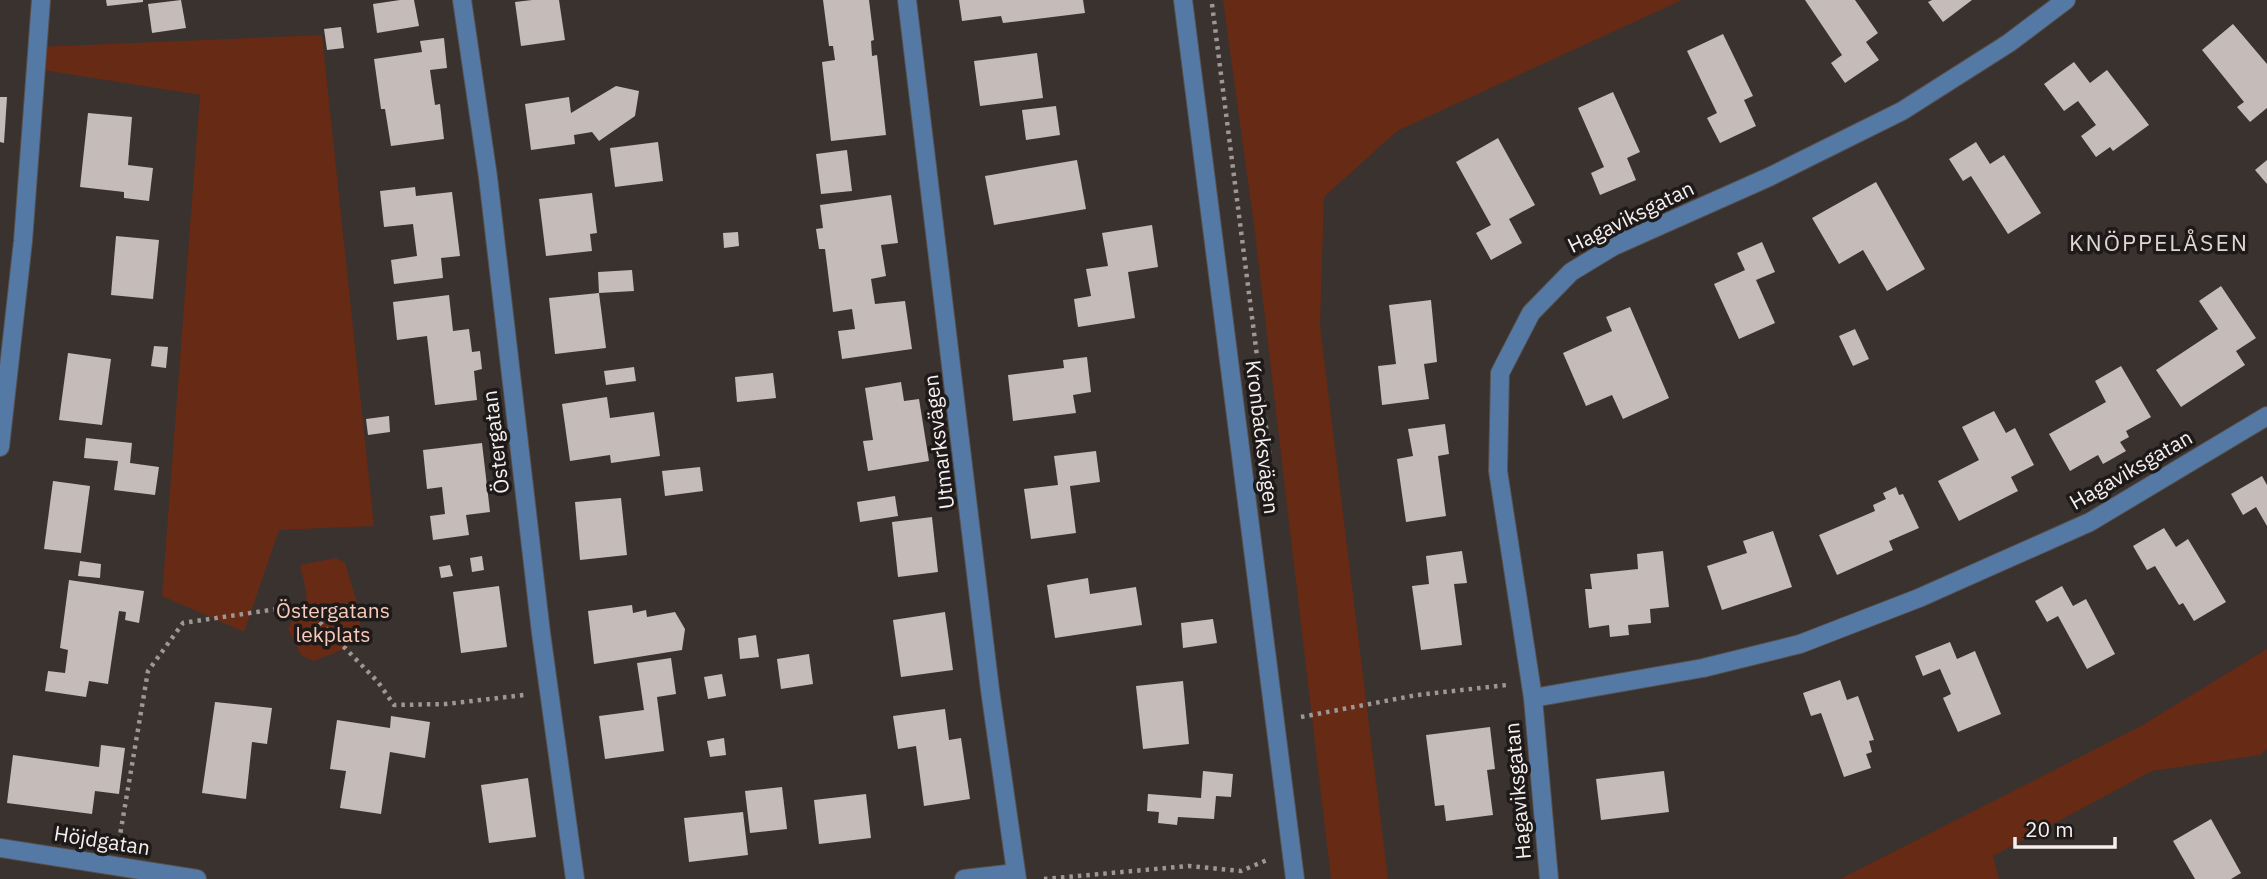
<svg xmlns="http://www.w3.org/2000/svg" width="2267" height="879" font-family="'IBM Plex Sans',sans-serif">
<rect width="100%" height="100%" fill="#39322f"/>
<g fill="#672a15">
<path d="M1223,0h459l-285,131 -73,66 -4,129 68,553h-57l-76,-646z"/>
<path d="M322,35l52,491 -95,4 -35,102 -82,-36 38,-501 -163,-26 1,-22z"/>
<path d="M336,558l9,5 13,43 3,23 -12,18 -36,14 -12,-6 -13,-26 4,-9 15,-6 -1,-24 -6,-25z"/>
<path d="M2267,649v100l-7,6 -108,16 -159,85 6,23h-159l301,-153z"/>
</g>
<g fill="#c5bcb9">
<path d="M106,0h37v2l-36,4z"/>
<path d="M181,0l5,28 -34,5 -4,-29z"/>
<path d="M400,0h14l5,26 -42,7 -4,-29z"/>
<path d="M532,0h27l6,40 -44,6 -6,-44z"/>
<path d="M823,0h46l5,40 -3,1 1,15 5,-1 9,80 -55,6 -9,-79 13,-2 -2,-14h-4z"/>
<path d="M959,0h124l2,13 -82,10 -2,-7 -39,5z"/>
<path d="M1805,0h50l23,33 -12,9 13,18 -34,23 -14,-20 11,-8z"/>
<path d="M1932,0h40l-29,22 -15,-20z"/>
<path d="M2233,24l34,40v44l-17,14 -13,-15 7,-5 -42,-52z"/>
<path d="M341,27l3,21 -17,2 -3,-21z"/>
<path d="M1723,34l30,62 -9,4 12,26 -36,17 -13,-25 10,-5 -30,-62z"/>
<path d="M444,38l3,30 -17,2 5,35 5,-1 4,35 -53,7 -6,-37h-4l-7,-50 48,-7 -2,-11z"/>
<path d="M1037,53l6,45 -63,8 -6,-45z"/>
<path d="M2074,62l16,21 17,-13 42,55 -36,26 -3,-4 -14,10 -15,-21 15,-11 -18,-24 -14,10 -20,-27z"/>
<path d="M616,86l23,5 -4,25 -36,25 -7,-9 -18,3 1,9 -44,6 -6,-46 44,-7 2,16z"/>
<path d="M1613,92l27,60 -13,6 9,22 -36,15 -9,-22 13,-6 -26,-59z"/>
<path d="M0,97h7l-3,46 -4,-1z"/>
<path d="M1056,106l4,29 -34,5 -4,-30z"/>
<path d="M88,113l44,4 -4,48 25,3 -4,33 -25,-3v-6l-44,-5z"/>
<path d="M1498,138l37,67 -26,14 13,24 -31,17 -15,-27 15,-8 -35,-63z"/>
<path d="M658,142l5,39 -48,6 -5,-39z"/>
<path d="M1976,142l14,22 14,-9 37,58 -33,21 -37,-58 -8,5 -14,-22z"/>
<path d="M847,150l5,41 -31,3 -5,-40z"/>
<path d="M1077,160l9,49 -92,16 -9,-49z"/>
<path d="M2267,160v24l-12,-14z"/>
<path d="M1876,182l49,87 -38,22 -24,-41 -24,14 -27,-46z"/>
<path d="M415,187l1,9 36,-4 8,64 -19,2 2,20 -49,6 -3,-24 26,-4 -4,-32 -29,3 -4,-36z"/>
<path d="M592,193l5,40 -7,1 2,17 -46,5 -7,-57z"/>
<path d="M891,195l7,48 -17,2 5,31 -15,3 4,25 30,-3 7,48 -70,10 -4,-28 17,-2 -3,-20 -19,3 -8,-63h-6l-3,-20 7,-1 -3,-23z"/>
<path d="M1152,225l6,42 -30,5 7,46 -57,9 -4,-28 17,-3 -5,-27 22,-3 -6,-33z"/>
<path d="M738,232l1,14 -15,2 -1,-15z"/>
<path d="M116,236l43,4 -6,59 -42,-4z"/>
<path d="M1762,242l13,30 -19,8 19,43 -36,16 -25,-55 31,-14 -8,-17z"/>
<path d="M632,270l2,21 -35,2 -1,-21z"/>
<path d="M2221,286l35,52 -20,13 9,14 -64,42 -25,-37 62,-41 -19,-28z"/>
<path d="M599,293l7,55 -51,6 -6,-56z"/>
<path d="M449,295l4,36 16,-2 3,23 8,-1 2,18 -8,2 3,29 -42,5 -8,-69 -30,4 -4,-38z"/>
<path d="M1431,300l6,62 -13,2 5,35 -47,6 -4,-39 18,-2 -7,-59z"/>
<path d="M1630,307l39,91 -46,21 -11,-24 -26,11 -23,-53 49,-22 -6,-14z"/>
<path d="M1855,329l14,30 -16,7 -14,-30z"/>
<path d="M154,346l14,1 -2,21 -15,-2z"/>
<path d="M68,353l43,6 -9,66 -43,-5z"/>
<path d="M1087,357l4,35 -18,3 3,18 -63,8 -5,-46 56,-7 -1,-8z"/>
<path d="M2121,366l30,51 -25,14 3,6 -9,5 6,9 -23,13 -5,-9 -28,16 -21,-37 57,-32 -11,-21z"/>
<path d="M634,367l2,14 -30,4 -2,-14z"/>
<path d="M773,373l3,25 -39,4 -2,-25z"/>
<path d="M901,382l3,19 15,-2 10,62 -61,10 -5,-30 10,-1 -8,-52z"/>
<path d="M607,397l3,21 44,-6 6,44 -49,7 -1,-8 -40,6 -8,-57z"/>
<path d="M1994,411l12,22 9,-5 19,37 -23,12 7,14 -59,30 -21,-40 41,-21 -17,-33z"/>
<path d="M389,416l1,16 -22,3 -2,-16z"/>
<path d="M1445,424l4,30 -11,2 8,60 -40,6 -9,-63 16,-3 -5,-27z"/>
<path d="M86,438l46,5 -2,20 29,4 -4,28 -41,-5 4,-29 -34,-3z"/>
<path d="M482,443l8,69 -24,3 3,20 -36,5 -3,-24 15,-2 -3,-27 -15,2 -4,-39z"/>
<path d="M1096,451l4,31 -30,4 6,47 -45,6 -7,-50 34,-4 -4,-29z"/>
<path d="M700,467l3,24 -38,5 -3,-25z"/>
<path d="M2262,476l5,9v41l-11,-19 -13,8 -12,-21z"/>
<path d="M53,481l37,5 -9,67 -37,-4z"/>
<path d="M1896,487l3,8 4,-1 16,34 -30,13 4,9 -56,25 -18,-40 56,-24 -2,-6 13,-6 -3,-6z"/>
<path d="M895,496l3,20 -38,6 -3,-20z"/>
<path d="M621,498l6,57 -47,5 -5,-58z"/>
<path d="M932,517l6,55 -40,5 -6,-55z"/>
<path d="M2164,528l12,19 12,-8 38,63 -32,19 -11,-18 -4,2 -24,-39 -8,4 -14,-24z"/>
<path d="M1773,531l19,56 -70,23 -15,-44 40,-13 -4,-12z"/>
<path d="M1462,551l5,32 -13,1 8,61 -41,5 -9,-64 17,-2 -3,-28z"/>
<path d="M1663,551l6,56 -19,2 1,14 -23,2 1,10 -19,2 -1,-12 -20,3 -4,-39h7l-2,-15 48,-5 -1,-15z"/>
<path d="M482,556l2,14 -12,2 -2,-14z"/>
<path d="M80,561l21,3 -1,14 -22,-2z"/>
<path d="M450,565l3,11 -12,2 -2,-11z"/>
<path d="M1088,578l2,16 46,-7 6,38 -87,13 -8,-53z"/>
<path d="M69,580l75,11 -5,32 -14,-3 1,-8 -7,-1 -11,73 -19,-3 -3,16 -41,-6 3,-20 17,2 3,-23 -8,-2z"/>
<path d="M499,586l8,61 -46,6 -8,-61z"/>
<path d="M2062,586l11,20 13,-7 29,55 -28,15 -29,-53 -11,6 -12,-21z"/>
<path d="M632,605l1,8 13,-3 1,7 28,-5 10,17 -3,21 -88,14 -6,-53z"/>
<path d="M945,612l8,58 -52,7 -8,-57z"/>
<path d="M1213,619l4,24 -34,5 -2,-25z"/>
<path d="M756,635l3,22 -19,2 -2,-21z"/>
<path d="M1950,642l7,17 18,-8 26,63 -43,18 -15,-34 8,-4 -11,-25 -17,7 -8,-20z"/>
<path d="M809,654l4,30 -32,5 -4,-30z"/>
<path d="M671,658l5,36 -19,3 7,54 -59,8 -6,-43 45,-6 -7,-47z"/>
<path d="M722,674l4,22 -18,3 -4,-22z"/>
<path d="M1840,680l7,20 11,-4 16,44 -5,1 3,11 -6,2 5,14 -27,9 -23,-64 -10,3 -8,-23z"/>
<path d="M1183,681l6,63 -46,5 -7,-63z"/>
<path d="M215,702l57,6 -5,36 -15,-2 -6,57 -44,-6z"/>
<path d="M945,709l4,31 12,-2 9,61 -46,7 -8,-60 -18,3 -5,-33z"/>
<path d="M391,716l39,6 -5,36 -35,-6 -9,62 -41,-6 6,-37 -16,-2 7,-49 53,8z"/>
<path d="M1490,727l5,42 -8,1 6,45 -47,6 -2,-16 -9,1 -9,-71z"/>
<path d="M724,738l2,17 -16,2 -3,-16z"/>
<path d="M101,745l24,3 -6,46 -24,-3 -3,23 -85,-11 6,-48 86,12z"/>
<path d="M1203,771l30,3 -2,23 -15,-1 -2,23 -36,-2 -1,8 -19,-2 1,-11 -12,-1 1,-17 53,4z"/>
<path d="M1664,771l5,41 -68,8 -5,-41z"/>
<path d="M528,778l8,59 -47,6 -8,-58z"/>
<path d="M782,787l5,42 -37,4 -5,-42z"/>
<path d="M866,794l5,44 -52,6 -5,-44z"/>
<path d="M743,812l5,43 -59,7 -5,-44z"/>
<path d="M2211,819l30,54 -10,6h-36l-22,-38z"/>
</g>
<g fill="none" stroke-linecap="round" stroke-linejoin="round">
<g stroke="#57504e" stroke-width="20">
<g id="minor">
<path d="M462,0l26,177 53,456 34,246"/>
<path d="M907,0l83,690 27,189"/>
<path d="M1183,0l112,879"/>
<path d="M0,447l23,-206 18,-241"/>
<path d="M1533,698l170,-30 97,-24 119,-46 171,-76 177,-106"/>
<path d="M0,848l197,31"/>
<path d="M964,879l52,-6"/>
<path d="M1549,879l-16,-181 -35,-227 2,-98 31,-60 40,-41 43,-26 155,-69 133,-66 107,-68 57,-43"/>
</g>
</g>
<g stroke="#9d9795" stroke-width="4.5" stroke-dasharray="3.5 5" stroke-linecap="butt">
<path d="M1212,4l58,454"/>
<path d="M1301,717l116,-22 90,-10"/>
<path d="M119,841l29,-170 35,-48 101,-15 27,5 67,69 16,23 52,-1 78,-9"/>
<path d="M1044,879l145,-13 52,5 26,-11"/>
</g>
<use href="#minor" stroke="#5579a5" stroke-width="18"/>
</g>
<g text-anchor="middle" stroke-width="7" stroke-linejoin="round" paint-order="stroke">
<g font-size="21" fill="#f5f0ef" stroke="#1e1a19">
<text transform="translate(1631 217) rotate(-26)" y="7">Hagaviksgatan</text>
<text transform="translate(1262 437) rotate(83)" y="7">Kronbacksvägen</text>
<text transform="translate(496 442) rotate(-97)" y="7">Östergatan</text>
<text transform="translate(939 442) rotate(-97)" y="7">Utmarksvägen</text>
<text transform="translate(2131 470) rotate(-30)" y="7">Hagaviksgatan</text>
<text transform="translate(1518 791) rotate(-95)" y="7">Hagaviksgatan</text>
<text transform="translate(102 841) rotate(9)" y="7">Höjdgatan</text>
</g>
<g font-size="21" fill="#f9caba" stroke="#1e1a19">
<text x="333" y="618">Östergatans<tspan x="333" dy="24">lekplats</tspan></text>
</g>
<g font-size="23" letter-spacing="2" fill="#dfd5d2" stroke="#1e1a19">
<text x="2159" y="251">KNÖPPELÅSEN</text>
</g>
</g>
<path d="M2015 837v10h100v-10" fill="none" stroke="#f5f0ef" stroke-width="3.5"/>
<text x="2025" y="837" font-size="21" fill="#f5f0ef" stroke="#1e1a19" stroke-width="5" paint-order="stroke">20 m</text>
</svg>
